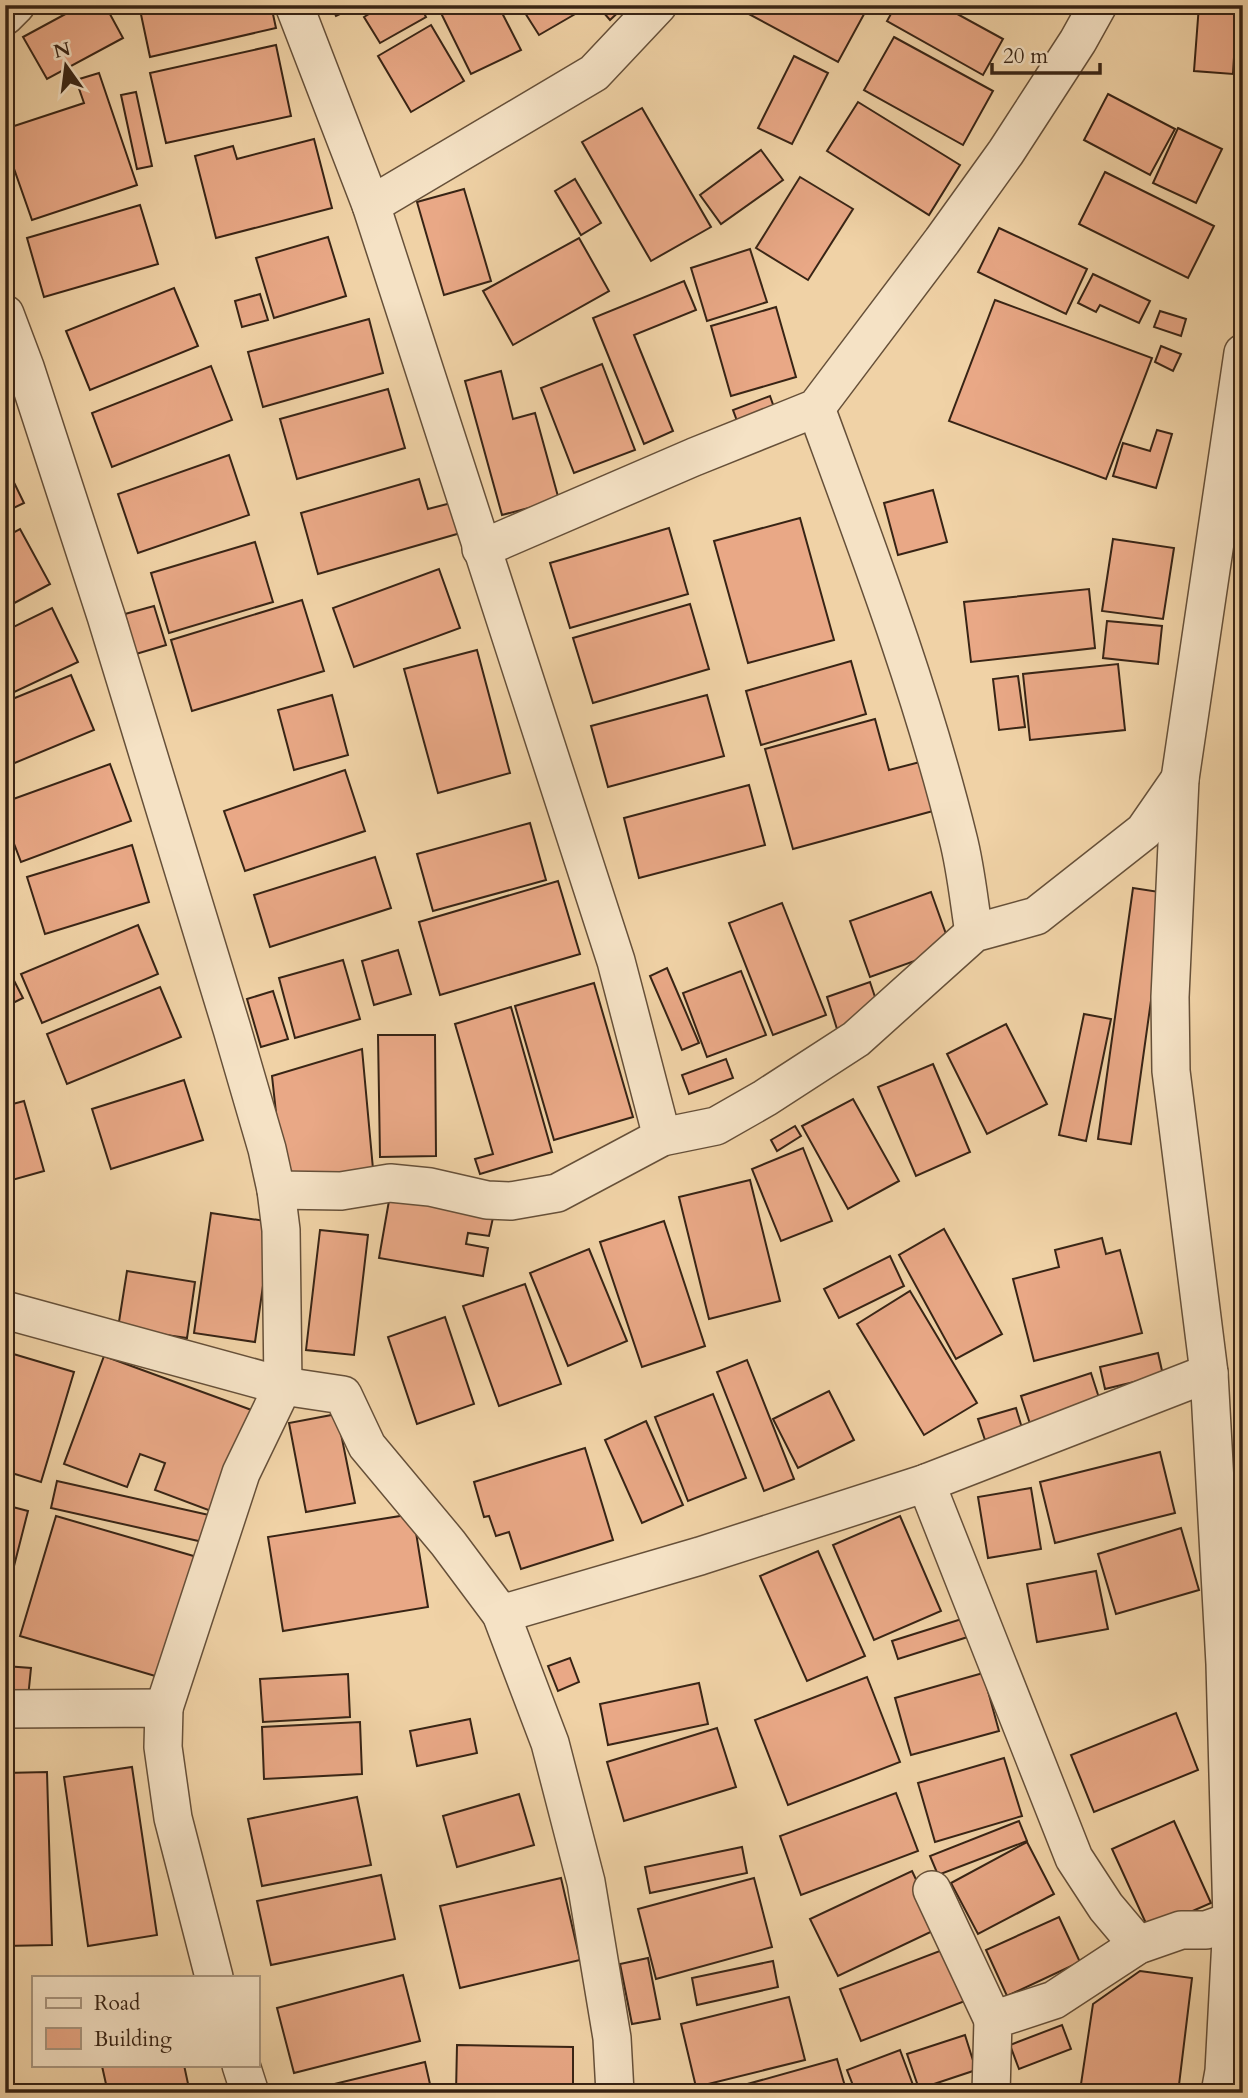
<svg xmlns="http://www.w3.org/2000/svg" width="1248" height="2098" font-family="Cardo,serif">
<rect width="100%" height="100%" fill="#f0d2a6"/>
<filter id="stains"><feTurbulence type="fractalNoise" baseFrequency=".00286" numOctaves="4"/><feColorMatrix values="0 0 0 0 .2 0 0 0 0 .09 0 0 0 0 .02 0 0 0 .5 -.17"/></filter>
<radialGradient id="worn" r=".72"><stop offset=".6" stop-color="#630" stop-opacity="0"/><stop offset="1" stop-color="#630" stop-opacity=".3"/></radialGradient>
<g fill="#e9a886" stroke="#382415" stroke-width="2">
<path d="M82,5h23l18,33 -76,41 -24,-42z"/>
<path d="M139,5h132l5,23 -126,29z"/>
<path d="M331,5h28l-23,11z"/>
<path d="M384,5h36l6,12 -46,26 -16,-26z"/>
<path d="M437,5h61l23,45 -50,24z"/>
<path d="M520,5h69v1l-50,29z"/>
<path d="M597,5h29l-16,15z"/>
<path d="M748,5h121l-31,57 -93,-50z"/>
<path d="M896,5h45l62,34 -20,36 -96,-54z"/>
<path d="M1199,5l38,2 -4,67 -39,-3z"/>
<path d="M431,25l33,56 -53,31 -33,-56z"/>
<path d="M894,37l99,54 -30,54 -99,-55z"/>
<path d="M276,45l15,71 -125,27 -16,-70z"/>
<path d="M794,56l34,17 -36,71 -34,-16z"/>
<path d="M99,73l38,112 -105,35 -27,-77v-14l79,-26 -8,-23z"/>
<path d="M136,92l16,74 -15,3 -16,-74z"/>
<path d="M1108,94l67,35 -25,46 -66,-35z"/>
<path d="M858,102l102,63 -31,50 -102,-64z"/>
<path d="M642,108l69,119 -60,34 -69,-119z"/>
<path d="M1178,128l44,21 -26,54 -43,-20z"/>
<path d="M314,139l18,69 -116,30 -21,-82 38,-10 4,13z"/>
<path d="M761,150l22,30 -62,44 -21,-29z"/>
<path d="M1105,172l109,54 -26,52 -109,-54z"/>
<path d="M800,177l53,32 -45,71 -52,-32z"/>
<path d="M575,179l26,44 -20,12 -26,-44z"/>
<path d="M464,189l27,92 -47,14 -27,-93z"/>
<path d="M140,205l18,59 -114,33 -17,-59z"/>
<path d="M999,228l88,41 -21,45 -88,-42z"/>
<path d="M328,237l18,59 -72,22 -18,-60z"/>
<path d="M579,238l30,53 -96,54 -30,-54z"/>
<path d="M750,249l17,53 -60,19 -16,-53z"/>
<path d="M1093,274l57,27 -11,22 -39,-18 -4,7 -18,-9z"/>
<path d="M684,281l12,29 -62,25 39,96 -29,13 -51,-126z"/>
<path d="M174,288l24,58 -108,44 -24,-59z"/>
<path d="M260,294l8,26 -26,7 -7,-26z"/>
<path d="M995,300l157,58 -46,121 -157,-58z"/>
<path d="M776,307l20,70 -65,19 -20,-70z"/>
<path d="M1160,311l26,8 -5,17 -27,-9z"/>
<path d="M369,319l14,54 -120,34 -15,-55z"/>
<path d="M1161,346l20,8 -8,17 -18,-9z"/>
<path d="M602,364l33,86 -61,23 -33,-85z"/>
<path d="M211,366l21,54 -120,47 -20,-54z"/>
<path d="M501,371l12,48 22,-6 24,87 -57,15 -37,-134z"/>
<path d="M388,389l17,59 -108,31 -17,-60z"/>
<path d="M770,396l7,20 -37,13 -7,-19z"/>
<path d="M1157,430l15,4 -16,54 -43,-12 10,-33 27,8z"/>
<path d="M229,455l20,60 -111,38 -20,-59z"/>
<path d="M5,464l19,39 -19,9z"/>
<path d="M419,479l9,30 27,-7 9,30 -146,42 -17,-61z"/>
<path d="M933,490l14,52 -49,13 -14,-52z"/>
<path d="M800,518l34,122 -86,23 -34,-122z"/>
<path d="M669,528l19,66 -118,34 -20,-65z"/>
<path d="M20,529l30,55 -45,24v-71z"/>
<path d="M1113,539l61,9 -11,71 -61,-8z"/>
<path d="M255,542l18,60 -104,31 -18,-60z"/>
<path d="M439,569l21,59 -106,39 -21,-59z"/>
<path d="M1089,589l6,59 -124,14 -7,-60z"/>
<path d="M302,600l22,71 -132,40 -21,-71z"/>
<path d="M690,604l19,65 -116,34 -20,-65z"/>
<path d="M154,606l12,39 -30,9 -11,-40z"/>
<path d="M52,608l26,54 -70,33 -3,-6v-58z"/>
<path d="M1107,621l55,5 -4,38 -55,-6z"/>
<path d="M477,650l33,123 -72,20 -34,-124z"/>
<path d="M851,661l15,53 -105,31 -15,-54z"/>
<path d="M1118,664l7,66 -95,10 -7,-66z"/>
<path d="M71,675l23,55 -89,37v-65z"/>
<path d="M1018,676l7,51 -26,3 -6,-51z"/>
<path d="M332,695l16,60 -54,15 -16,-60z"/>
<path d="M707,695l17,61 -116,31 -17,-61z"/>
<path d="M875,719l14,51 31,-8 13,49 -140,38 -28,-100z"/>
<path d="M110,764l21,57 -110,41 -16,-42v-18z"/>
<path d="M345,770l20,61 -120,40 -21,-60z"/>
<path d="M749,785l16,60 -126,33 -15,-60z"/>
<path d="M530,823l16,57 -113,31 -16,-57z"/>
<path d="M132,845l17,57 -104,32 -18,-57z"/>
<path d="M375,857l16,51 -121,39 -16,-52z"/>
<path d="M558,881l22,73 -140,41 -21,-73z"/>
<path d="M1133,888l33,5 -35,251 -33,-5z"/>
<path d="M931,892l20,56 -81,29 -20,-56z"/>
<path d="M782,903l44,112 -53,20 -44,-112z"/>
<path d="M138,925l20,49 -116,49 -21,-49z"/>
<path d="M398,950l13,44 -37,11 -12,-44z"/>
<path d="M343,960l17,59 -65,19 -16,-60z"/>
<path d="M5,963l18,35 -18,9z"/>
<path d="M667,968l32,75 -17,7 -32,-74z"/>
<path d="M741,971l25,64 -59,22 -24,-64z"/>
<path d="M870,982l11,33 -44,14 -10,-32z"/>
<path d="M594,983l39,134 -79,23 -39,-134z"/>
<path d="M160,987l21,50 -114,47 -20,-50z"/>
<path d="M273,991l15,48 -27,8 -14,-48z"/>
<path d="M511,1007l41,145 -72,22 -5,-15 18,-5 -38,-130z"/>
<path d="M1084,1014l27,5 -25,122 -27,-6z"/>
<path d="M1006,1024l41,80 -60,30 -40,-80z"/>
<path d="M378,1035h57l1,121 -56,1z"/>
<path d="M362,1049l11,120 -89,17 -12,-110z"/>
<path d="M726,1059l7,19 -44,16 -7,-19z"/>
<path d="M933,1064l37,88 -54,24 -38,-89z"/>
<path d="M184,1080l19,60 -92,29 -19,-60z"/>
<path d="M853,1099l46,82 -51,28 -46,-83z"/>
<path d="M24,1101l20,70 -39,11v-76z"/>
<path d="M795,1126l6,10 -24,15 -6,-11z"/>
<path d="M803,1148l29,73 -51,20 -29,-72z"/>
<path d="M750,1180l30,121 -71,18 -30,-122z"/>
<path d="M390,1195l104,18 -5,23 -21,-3 -2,11 22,4 -5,28 -104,-18z"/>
<path d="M211,1213l61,9 -17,120 -61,-9z"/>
<path d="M664,1221l41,125 -63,21 -42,-125z"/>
<path d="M944,1229l58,105 -46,25 -57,-104z"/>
<path d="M320,1230l48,5 -14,120 -48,-5z"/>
<path d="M1102,1238l4,16 14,-4 22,83 -108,28 -21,-82 46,-12 -4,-17z"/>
<path d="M589,1249l38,92 -59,25 -38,-93z"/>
<path d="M890,1256l14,30 -65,32 -15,-29z"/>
<path d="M127,1271l68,11 -8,56 -69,-10z"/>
<path d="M525,1284l36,100 -62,22 -36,-100z"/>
<path d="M910,1291l67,112 -53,32 -67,-111z"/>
<path d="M445,1317l29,87 -57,20 -29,-87z"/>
<path d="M10,1353l64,19 -33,110 -36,-11v-103z"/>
<path d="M1158,1353l5,22 -58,14 -5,-22z"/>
<path d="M104,1356l153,56 -38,102 -64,-24 10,-27 -25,-9 -13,33 -63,-23z"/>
<path d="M747,1360l47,119 -30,12 -47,-119z"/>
<path d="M1091,1373l10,31 -70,23 -10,-31z"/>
<path d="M829,1391l25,49 -56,28 -25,-49z"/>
<path d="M713,1394l33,84 -58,23 -33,-84z"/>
<path d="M1016,1408l6,20 -37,12 -7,-21z"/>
<path d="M337,1414l18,89 -49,9 -17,-89z"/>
<path d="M646,1421l37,84 -41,18 -37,-83z"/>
<path d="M585,1448l28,92 -92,29 -12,-37 -13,4 -7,-20 -5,1 -10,-35z"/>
<path d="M1160,1452l15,61 -120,30 -15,-61z"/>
<path d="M57,1481l152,34 -6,27 -152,-34z"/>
<path d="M1031,1488l10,61 -53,9 -10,-61z"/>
<path d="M5,1505l23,6 -16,63 -7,-1z"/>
<path d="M413,1514l15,93 -145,24 -15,-94z"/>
<path d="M56,1516l141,41 -35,121 -142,-42z"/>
<path d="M900,1516l41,95 -67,29 -41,-95z"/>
<path d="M1181,1528l18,62 -83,24 -18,-60z"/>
<path d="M818,1551l47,105 -58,25 -47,-105z"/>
<path d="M1096,1571l12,58 -71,13 -10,-58z"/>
<path d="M968,1617l6,18 -76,24 -6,-18z"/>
<path d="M570,1658l9,24 -21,9 -10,-25z"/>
<path d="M5,1666l26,2 -4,40 -22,-2z"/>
<path d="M983,1673l16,58 -88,24 -16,-57z"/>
<path d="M348,1674l2,43 -87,5 -3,-43z"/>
<path d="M867,1677l33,85 -112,43 -33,-85z"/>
<path d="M699,1683l9,41 -100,21 -8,-41z"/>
<path d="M1176,1713l22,57 -104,42 -23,-57z"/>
<path d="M470,1719l7,34 -60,13 -7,-35z"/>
<path d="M360,1722l2,52 -98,5 -2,-52z"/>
<path d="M717,1728l19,59 -112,34 -17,-59z"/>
<path d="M1004,1758l18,58 -87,26 -17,-59z"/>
<path d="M132,1767l25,168 -69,11 -24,-169z"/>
<path d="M47,1772l5,173 -47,1v-173z"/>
<path d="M896,1793l22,58 -117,44 -21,-59z"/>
<path d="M519,1794l15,51 -77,22 -14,-51z"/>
<path d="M357,1797l14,68 -109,21 -14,-67z"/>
<path d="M1019,1821l8,20 -89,34 -8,-19z"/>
<path d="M1174,1821l37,82 -62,27 -37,-81z"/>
<path d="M1027,1842l27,52 -76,40 -27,-51z"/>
<path d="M742,1847l5,26 -97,20 -5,-26z"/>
<path d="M912,1871l27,57 -101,48 -28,-57z"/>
<path d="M381,1875l14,64 -124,26 -14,-64z"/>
<path d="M561,1878l19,82 -120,28 -20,-82z"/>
<path d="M754,1878l18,69 -116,32 -18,-70z"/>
<path d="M1059,1917l21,45 -73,34 -21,-46z"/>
<path d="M945,1949l20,52 -104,40 -21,-52z"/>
<path d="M648,1958l12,61 -28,5 -12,-60z"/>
<path d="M773,1961l5,26 -81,18 -5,-27z"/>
<path d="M1140,1971l52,7 -14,115h-17l-80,-9 12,-80z"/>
<path d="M403,1975l17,66 -126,32 -17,-65z"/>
<path d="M789,1997l16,63 -109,27 -15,-63z"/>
<path d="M1062,2025l9,24 -52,20 -9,-24z"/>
<path d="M965,2035l11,35 -57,19 -12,-35z"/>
<path d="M457,2045l116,2v46h-117z"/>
<path d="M900,2050l16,43h-60l-9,-23z"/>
<path d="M837,2059l10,34h-120l-1,-3z"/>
<path d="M425,2062l7,31h-105l-1,-7z"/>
<path d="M111,2065h73l6,28h-82l-6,-27z"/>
</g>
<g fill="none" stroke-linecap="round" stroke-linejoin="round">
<g stroke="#665039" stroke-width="40">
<g id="minor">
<path d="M294,5l77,200 245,756 46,176"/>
<path d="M5,16l11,-11"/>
<path d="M371,205l223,-132 64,-68"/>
<path d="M5,314l20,53 81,249 126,413 35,120 9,41 5,40 2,156 -42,87 -77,235"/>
<path d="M816,408c52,142 106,284 142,430 8,31 11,64 16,95"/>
<path d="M481,549l213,-92 122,-49 126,-167 64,-89 72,-111 20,-36"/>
<path d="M276,1190l65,1 49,-8 40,4 57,13 24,1 46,-8 105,-56 54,-11 49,-28 91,-59 118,-106 62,-17 108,-85 36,-52"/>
<path d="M5,1310l278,76 60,9 24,51 81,97 53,71 49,129 36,139 26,156 3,55"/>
<path d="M926,1483l148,375 32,49 32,38"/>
<path d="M501,1614l199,-58 226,-73 283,-110"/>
<path d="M5,1709l159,-1 -1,39 10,71 41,159"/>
<path d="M932,1890l61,130"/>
<path d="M241,2065l9,28"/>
<path d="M991,2093l2,-73 61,-20 84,-55 43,-15h25l26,-9 11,7"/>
<path d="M1220,2093l4,-22 8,-150 -7,-257 -16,-291 -38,-302 -1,-74 10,-218 63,-426"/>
</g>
</g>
<use href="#minor" stroke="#f5e2c5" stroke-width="37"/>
</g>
<rect width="1248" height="2098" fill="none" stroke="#f0d2a6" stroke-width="28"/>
<rect x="7" y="7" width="1234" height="2084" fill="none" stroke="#382415" stroke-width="3.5"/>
<rect x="14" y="14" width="1220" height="2070" fill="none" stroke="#382415" stroke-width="2"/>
<rect x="32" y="1976" width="228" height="91" fill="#f5e2c5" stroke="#a9967f" stroke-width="2"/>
<rect x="46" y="1998" width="35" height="10" fill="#f5e2c5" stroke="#a9967f" stroke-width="2"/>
<text x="94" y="2010" font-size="21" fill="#382415">Road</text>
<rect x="46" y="2028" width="35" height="21" fill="#e9a886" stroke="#a9967f" stroke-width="2"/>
<text x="94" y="2046" font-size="21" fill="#382415">Building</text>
<g transform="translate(66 66) rotate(346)" stroke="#f5e2c5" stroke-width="5" paint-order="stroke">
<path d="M0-5L12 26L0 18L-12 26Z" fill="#382415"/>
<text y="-10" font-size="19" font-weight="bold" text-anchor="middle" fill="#382415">N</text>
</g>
<path d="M992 63v10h108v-10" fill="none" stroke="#382415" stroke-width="3.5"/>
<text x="1003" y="63" font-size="21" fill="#382415" stroke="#f5e2c5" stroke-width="5" paint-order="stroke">20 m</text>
<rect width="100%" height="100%" filter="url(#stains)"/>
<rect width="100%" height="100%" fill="url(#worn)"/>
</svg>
